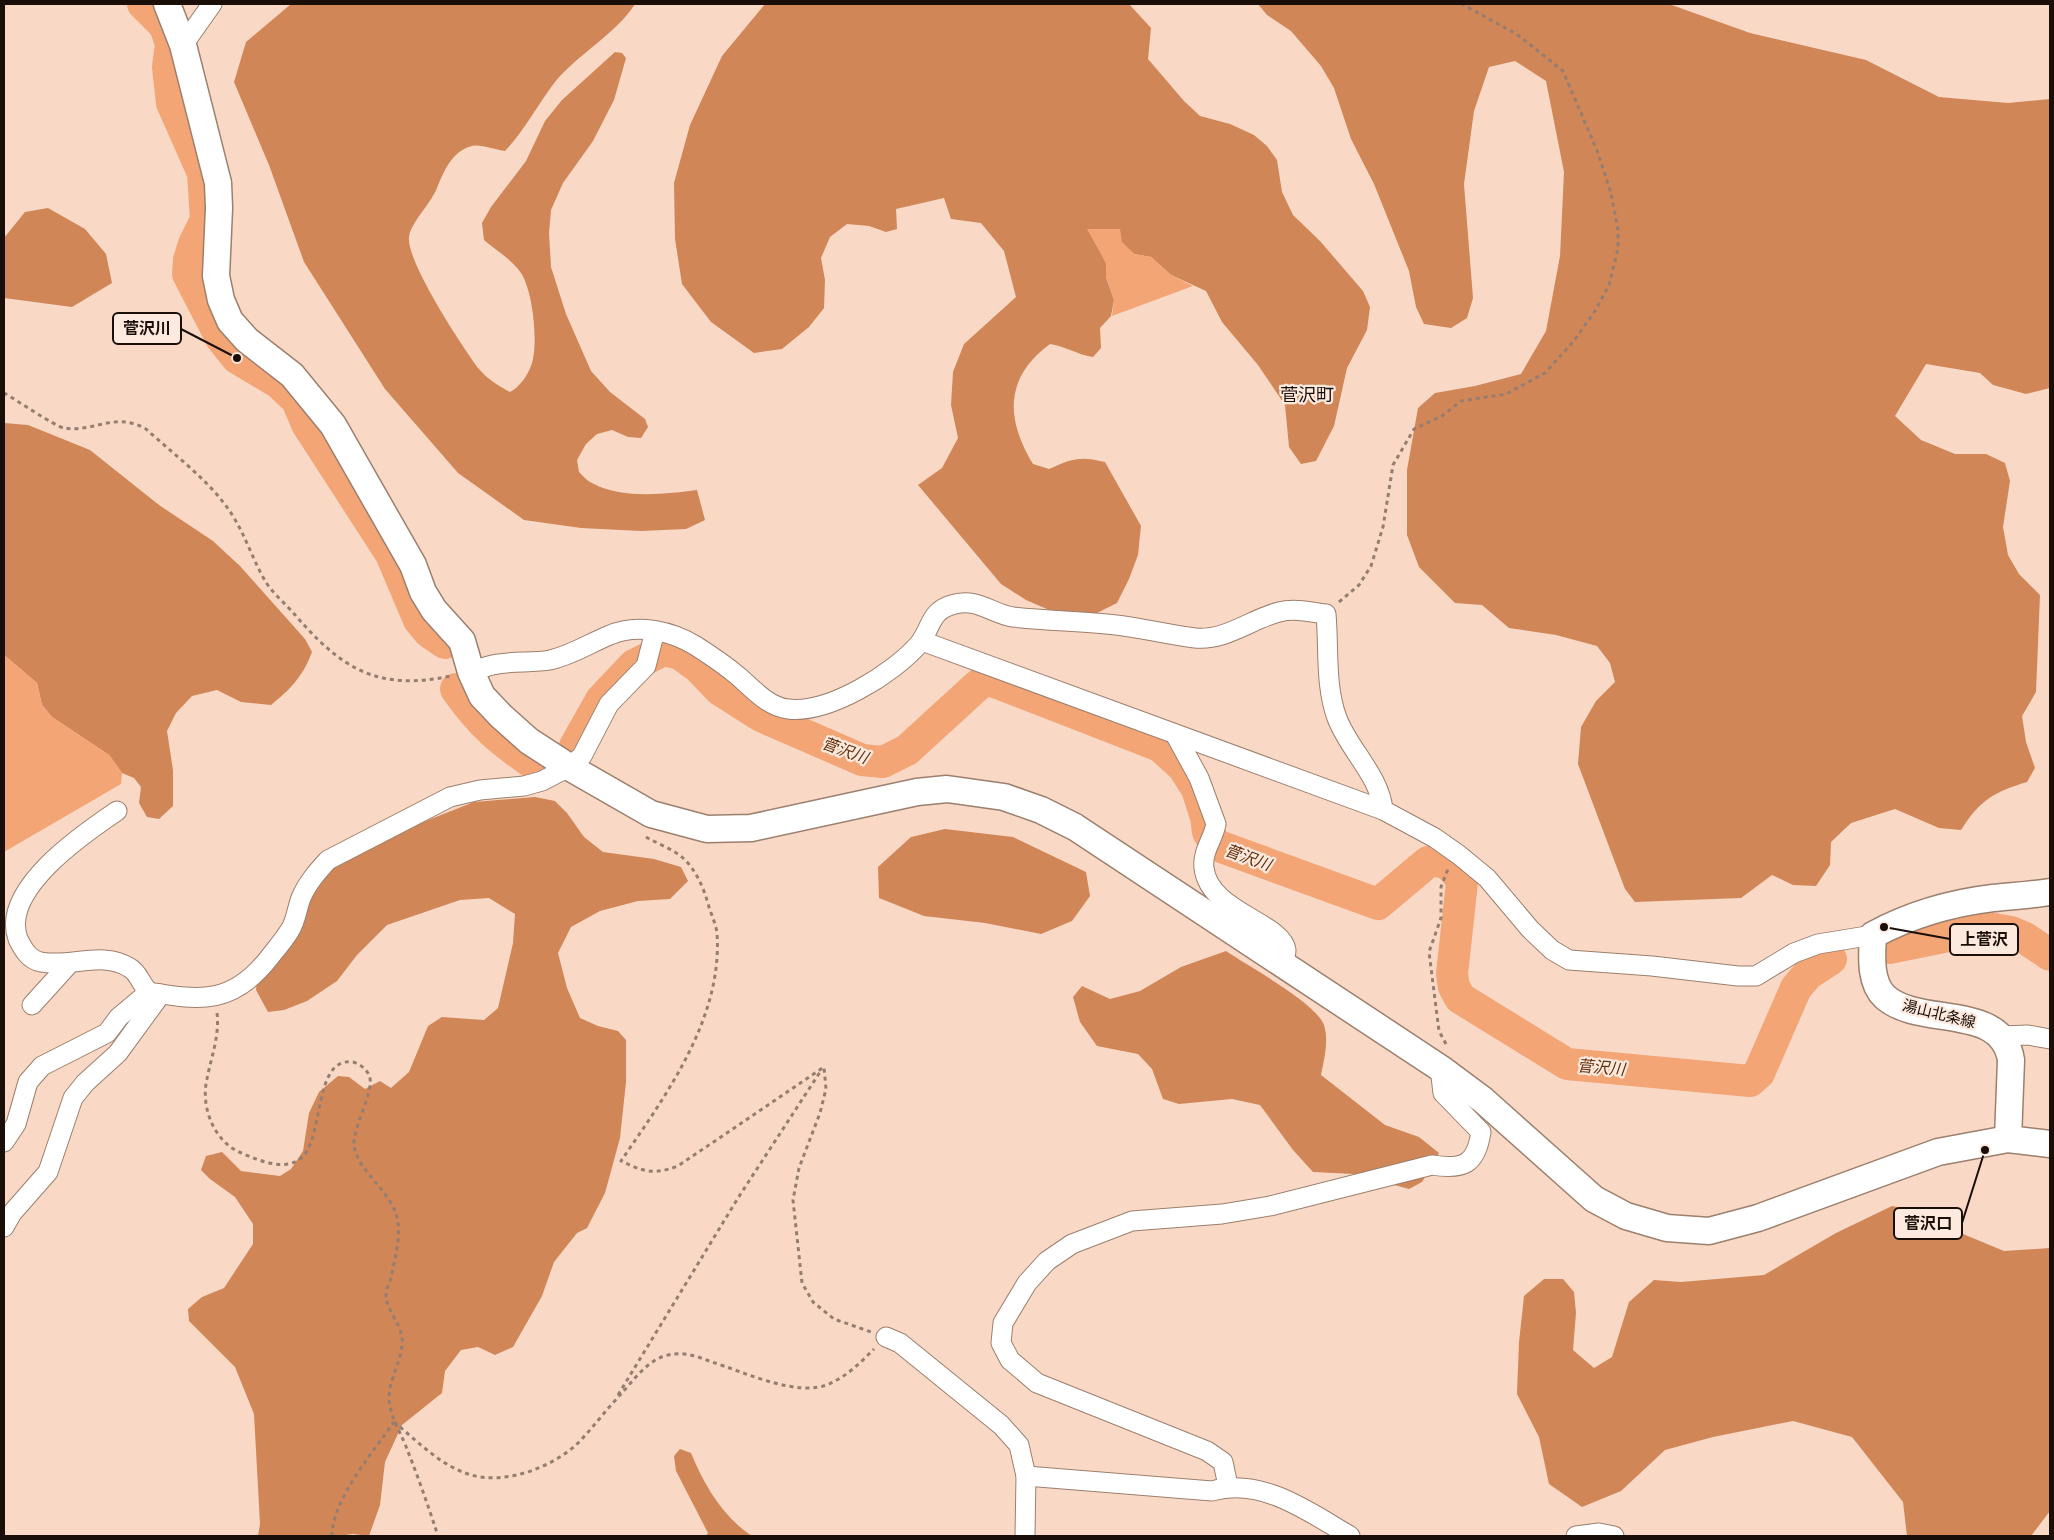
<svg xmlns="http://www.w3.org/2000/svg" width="2054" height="1540" font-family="Roboto,'Noto Sans JP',sans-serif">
<rect width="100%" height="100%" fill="#f9d9c6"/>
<g fill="#d18657">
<path d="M291,4h344c-18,29 -57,50 -80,78 -17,22 -30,48 -50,69 -9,-1 -25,-7 -33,-5 -20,5 -28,25 -35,42 -7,17 -26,34 -28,49 -3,24 54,111 70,132 8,10 20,17 31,23 9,-5 17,-15 21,-26 8,-20 2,-75 -10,-93 -10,-14 -24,-22 -37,-33l-2,-17 9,-16 35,-46 19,-40 17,-21 53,-48 7,1 4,5 -12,42 -21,41 -30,42 -12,27 -2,23 2,34 15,47 25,57 19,21 35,27 3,8 -7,11 -13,-1 -16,-7 -15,4 -11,10 -9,16 2,12c4,4 9,10 15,12 28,15 73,10 103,6l8,30 -19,9 -45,2 -60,-3 -57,-8 -66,-47 -73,-84 -81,-127 -35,-97 -35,-83 12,-40z"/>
<path d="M765,4h364l22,24 -3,31 36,42 16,15 30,8 24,11 13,11 10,14 5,32 11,23 27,26 43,50 7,16 -3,23 -20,38 -13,58 -18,35 -15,3 -12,-17 -4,-42 -27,-40 -36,-43 -16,-31 -35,-16 -20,-18 -17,-3 -13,-12 -22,7 7,14v14l8,23 -3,16 -11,12 1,20 -8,9c-18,-3 -25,-10 -43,-13 -45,33 -45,74 -17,120l16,5c24,-11 31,-13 56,-7l36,64 -3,29 -9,24 -12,24 -20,10h-41l-30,-13 -25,-16 -83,-99 24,-17 16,-30 -7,-33 2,-33 11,-28 52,-47 -12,-46 -23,-28 -30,-4 -7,-21 -48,11 1,20 -11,3 -17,-6 -22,-2 -17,13 -9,21 4,22 -1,28 -15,19 -27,22 -28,4 -43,-31 -29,-38 -7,-45 -1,-56 16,-58 32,-69z"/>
<path d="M1258,4h411l81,29 116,27 73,37 69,6 42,-4v289l-24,6 -33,-9 -13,-12 -54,-9 -31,52 26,24 34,14h31l19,9 5,18 -7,46 5,28 11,19 21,21 -4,97 -14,24 4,26 9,26 -8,14c-33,10 -47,18 -66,48l-22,-2 -44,-19 -44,14 -20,19 -1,23 -14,21 -23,-1 -21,-10 -31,23 -106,4 -10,-13 -47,-125 3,-37 15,-26 19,-19 -5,-19 -13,-17 -41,-11 -47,-7 -27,-23 -27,-2 -36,-36 -12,-32v-65l11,-62 17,-15 40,-7 46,-12 25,-43 14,-75 4,-84 -18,-91 -31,-20 -26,6 -15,44 -10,73 9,114 -6,20 -16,10 -27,-4 -8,-17 -7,-36 -35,-87 -23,-45 -17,-51 -13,-22 -30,-35 -24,-16z"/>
<path d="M48,208l37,21 21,25 6,29 -40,24 -68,-9v-60l21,-26z"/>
<path d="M4,423l24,2 62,25 69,55 54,36 27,25 65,73 7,13c-9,24 -21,37 -41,53l-30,-3 -24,-12 -25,6 -16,17 -9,18 6,39v36l-14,13 -12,-2 -8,-14 2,-16 -7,-9 -12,-5 -13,-18 -57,-38 -10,-12 -5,-22 -33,-28z"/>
<path d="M535,797l20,4 12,12 17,24 19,15 51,7 27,8 7,14 -18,18 -32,2 -38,10 -29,16 -13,26 9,35 13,30 18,8 20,5 8,9v42l-6,56 -15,55 -18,35 -10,5 -23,29 -12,34 -29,51 -18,8 -17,-8 -17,3 -16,21 -3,22 -40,32 -17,37 -5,43 -11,31 -16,-2 -15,2h-80l2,-12 -6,-110 -19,-47 -46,-46 -1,-12 14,-12 22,-9 29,-44v-20l-18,-27 -25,-18 -9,-9 5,-14 16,-4 19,19 39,5 11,-7 12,-18 6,-38 10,-21 19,-16 11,1 16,12 15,-8 11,7 18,-16 19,-46 14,-9 42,3 14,-12 15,-65 2,-29 -26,-16 -29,2 -73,25 -30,30 -20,26 -30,20 -23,9 -16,2 -12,-22 1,-13 56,-91 25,-23 75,-37 61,-24z"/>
<path d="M945,829l68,8 73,35 4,24 -18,25 -31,13 -56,-11 -61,-7 -45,-18 -1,-31 33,-30z"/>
<path d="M1226,951c22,15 90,52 98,74 5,16 0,35 -3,50l64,50 34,12 20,16 -17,29 -13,7 -55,-15 -41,-2 -20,-22 -33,-45 -28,-6 -53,5 -16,-5 -11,-30 -14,-15 -41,-8 -17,-24 -7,-25 9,-11 28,13 30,-8 41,-24z"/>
<path d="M1892,1206l47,9 24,19 41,17 46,-3v263l-19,25h-124l-4,-34 -51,-65 -59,-16 -80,16 -48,13 -44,41 -39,16 -33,-23 -10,-47 -22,-43 2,-52 5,-46 20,-17h19l11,13 2,21 -3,37 21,18 18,-11 17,-55 25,-22 27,2 83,-7 72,-42z"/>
<path d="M680,1449l11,4c13,32 32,64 61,83h-46l2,-3 -32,-62 -2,-15z"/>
</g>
<g fill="#f3a576">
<path d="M1087,229h33l2,13 12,12 17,3 20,18 22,11 -81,30 2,-16 -8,-23v-14z"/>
<path d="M4,655l33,28 5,22 10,12 57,38 13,18 -1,11 -117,68z"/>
</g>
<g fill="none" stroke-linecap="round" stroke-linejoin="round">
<g stroke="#f3a576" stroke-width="32">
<path d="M143,4l22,22 6,18 -3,23 4,36 31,70 3,47 -12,24 -5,16 -1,14 33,64 16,20 42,25 18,17 10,24 84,130 28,66 10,12 16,11"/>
<path d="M456,689c25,36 46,53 82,78"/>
<path d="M575,746l26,-46 33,-35 30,-15 16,4 18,13 22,23 41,26 101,44 21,2 24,-12 70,-64 8,-6 10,2 165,64 23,21 14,22 9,28 2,15 8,13 162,59 50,-42c17,-4 27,6 34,20l-10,92 2,13 6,11 107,66 183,17 9,-8 37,-85 12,-14 23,-15"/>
<path d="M1889,948l99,-20 23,4 14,6 25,17"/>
</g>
<g stroke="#9c7f6d" stroke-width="21">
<g id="street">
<path d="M183,45l29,-41"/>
<path d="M922,641l461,169 52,28 24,17 28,23 43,51 22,21 17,10 83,6 86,10h18l38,-23 24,-9 55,-9"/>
<path d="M471,672c9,-3 18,-7 27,-8 17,-3 35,-1 52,-4 22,-5 40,-17 60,-25 27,-12 62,-4 86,11 14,9 29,19 42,30 14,12 30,31 50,33 41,5 106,-36 131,-65 13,-16 10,-34 36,-40 23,-6 37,10 58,13 35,4 69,4 103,8 27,3 53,10 79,13 31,3 56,-19 84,-26 15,-4 32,0 47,2 3,34 -1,72 11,104 12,32 43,58 46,92"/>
<path d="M1176,736l23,42 17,46c-3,16 -14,27 -12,44 5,44 78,54 82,82 0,4 -2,11 -3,15"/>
<path d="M117,811c-34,23 -117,79 -99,128 5,10 11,21 23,23 30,6 62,-12 89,6 9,5 11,17 19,24 53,9 84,12 120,-34 7,-9 15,-18 21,-28 6,-9 7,-22 11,-32 6,-15 17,-27 27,-38l122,-63 30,-7 44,-4 18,-5 27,-14 13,-11 27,-52 37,-38 9,-35"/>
<path d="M32,1005l38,-42"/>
<path d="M2001,1036l27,-1 22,4"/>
<path d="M4,1142l12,-18 12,-42 14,-16 65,-33 12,-16 30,-25"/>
<path d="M4,1227l8,-14 36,-41 25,-74 12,-15 33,-30 43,-59"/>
<path d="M886,1337l14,6 101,82 18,20 7,31 -1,60"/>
<path d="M1026,1476l186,15c50,-14 97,21 138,45"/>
<path d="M1228,1486l-5,-24 -16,-11 -170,-68 -27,-23 -9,-17 2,-20 24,-40 20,-22 25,-17 60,-23 90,-7 48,-8 162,-41c31,5 44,0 49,-33l-38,-39 -3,-25"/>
<path d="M1576,1536l23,-3 15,3"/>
</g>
</g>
<g stroke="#9c7f6d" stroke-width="29">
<g id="secondary">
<path d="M167,4l16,41 35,138 1,25 -3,68 5,24 9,21 17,19 45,35 41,50 80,140 10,27 11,18 28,31 9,31 11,24 19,20 28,25 40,26 82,47 56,15 44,-1 166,-36 30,-3 57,8 37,13 34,17 365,241 43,32 111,99 32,17 41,12 42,3 49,-13 180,-66 70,-13 42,5"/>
<path d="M2008,1139l3,-79c-9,-58 -91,-32 -126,-63 -16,-15 -13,-43 -12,-62 37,-20 78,-32 120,-37 19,-2 38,-3 57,-6"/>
</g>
</g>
<g stroke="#957e71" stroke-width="3" stroke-dasharray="4 4" stroke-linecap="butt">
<path d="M4,393c11,6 52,34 60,35 29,5 51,-17 82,1 23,21 59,49 77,73 20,25 26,50 41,77 7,13 22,25 32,37 47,54 82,75 155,60"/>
<path d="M1339,602l20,-17 12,-19 12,-39 10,-62 21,-36 28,-13 19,-15 45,-7 39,-21 28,-31 22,-31 14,-26 9,-36v-19l-7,-37 -13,-40 -35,-82 -45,-36 -56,-31"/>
<path d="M646,837c12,7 27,12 37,21 14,13 21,31 26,49 3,9 7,18 8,26 6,85 -51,162 -96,228 23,11 33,14 57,5l146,-99 2,22 -6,24 -21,55 -6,32 9,83 11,19 21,17 37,13"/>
<path d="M217,1013c3,24 -7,47 -11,71 -4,26 9,57 33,68 17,7 44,20 61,7 25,-17 12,-103 53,-97 7,2 13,7 16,13 7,14 -17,54 -15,70 3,27 39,46 44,77 2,17 -3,38 -7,55 -1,5 -5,12 -5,17 0,19 19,31 16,52 -2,18 -14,36 -13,54 2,17 9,28 16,44 12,30 23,61 33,92"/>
<path d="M1446,1044l-7,-13 -10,-79 12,-34v-31l7,-18"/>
<path d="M618,1395l120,-197 84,-129"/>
<path d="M394,1422c22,18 46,43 74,52 35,12 83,-6 109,-30 15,-15 28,-33 43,-49 13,-14 28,-36 48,-40 17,-4 30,2 44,7 32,10 86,36 117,22 18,-8 31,-21 45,-35"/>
<path d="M332,1536c0,-36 41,-84 62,-114"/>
</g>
<use href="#street" stroke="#fff" stroke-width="19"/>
<use href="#secondary" stroke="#fff" stroke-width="26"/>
</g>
<g text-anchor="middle" stroke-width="4.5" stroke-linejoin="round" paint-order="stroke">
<g font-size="15" fill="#190e08" stroke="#fde9dd">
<text transform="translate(1939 1014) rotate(14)" y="5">湯山北条線</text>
</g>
<g font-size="16" font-style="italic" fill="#62310d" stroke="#fde9dd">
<text transform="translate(845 750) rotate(20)" y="6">菅沢川</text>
<text transform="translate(1248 857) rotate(20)" y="6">菅沢川</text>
<text transform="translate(1601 1067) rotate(5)" y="6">菅沢川</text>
</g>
<g font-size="18" fill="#190e08" stroke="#fde9dd">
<text x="1307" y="401">菅沢町</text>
</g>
</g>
<path fill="none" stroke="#190e08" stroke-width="2" d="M237 358L181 329M1884 927L1950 939M1985 1150L1962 1223"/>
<g fill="#190e08" stroke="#fde9dd" stroke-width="2">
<circle cx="237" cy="358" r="5"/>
<circle cx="1884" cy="927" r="5"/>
<circle cx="1985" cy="1150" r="5"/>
</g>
<g fill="#fde9dd" stroke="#190e08" stroke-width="2">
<rect x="113" y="313" width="68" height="31" rx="5"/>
<rect x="1950" y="924" width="68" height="31" rx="5"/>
<rect x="1894" y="1208" width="68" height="31" rx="5"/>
</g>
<g font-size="16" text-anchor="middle" font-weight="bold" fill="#190e08">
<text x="147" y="334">菅沢川</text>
<text x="1984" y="945">上菅沢</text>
<text x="1928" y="1229">菅沢口</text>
</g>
<rect width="2054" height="1540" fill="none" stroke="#190e08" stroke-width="10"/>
</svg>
